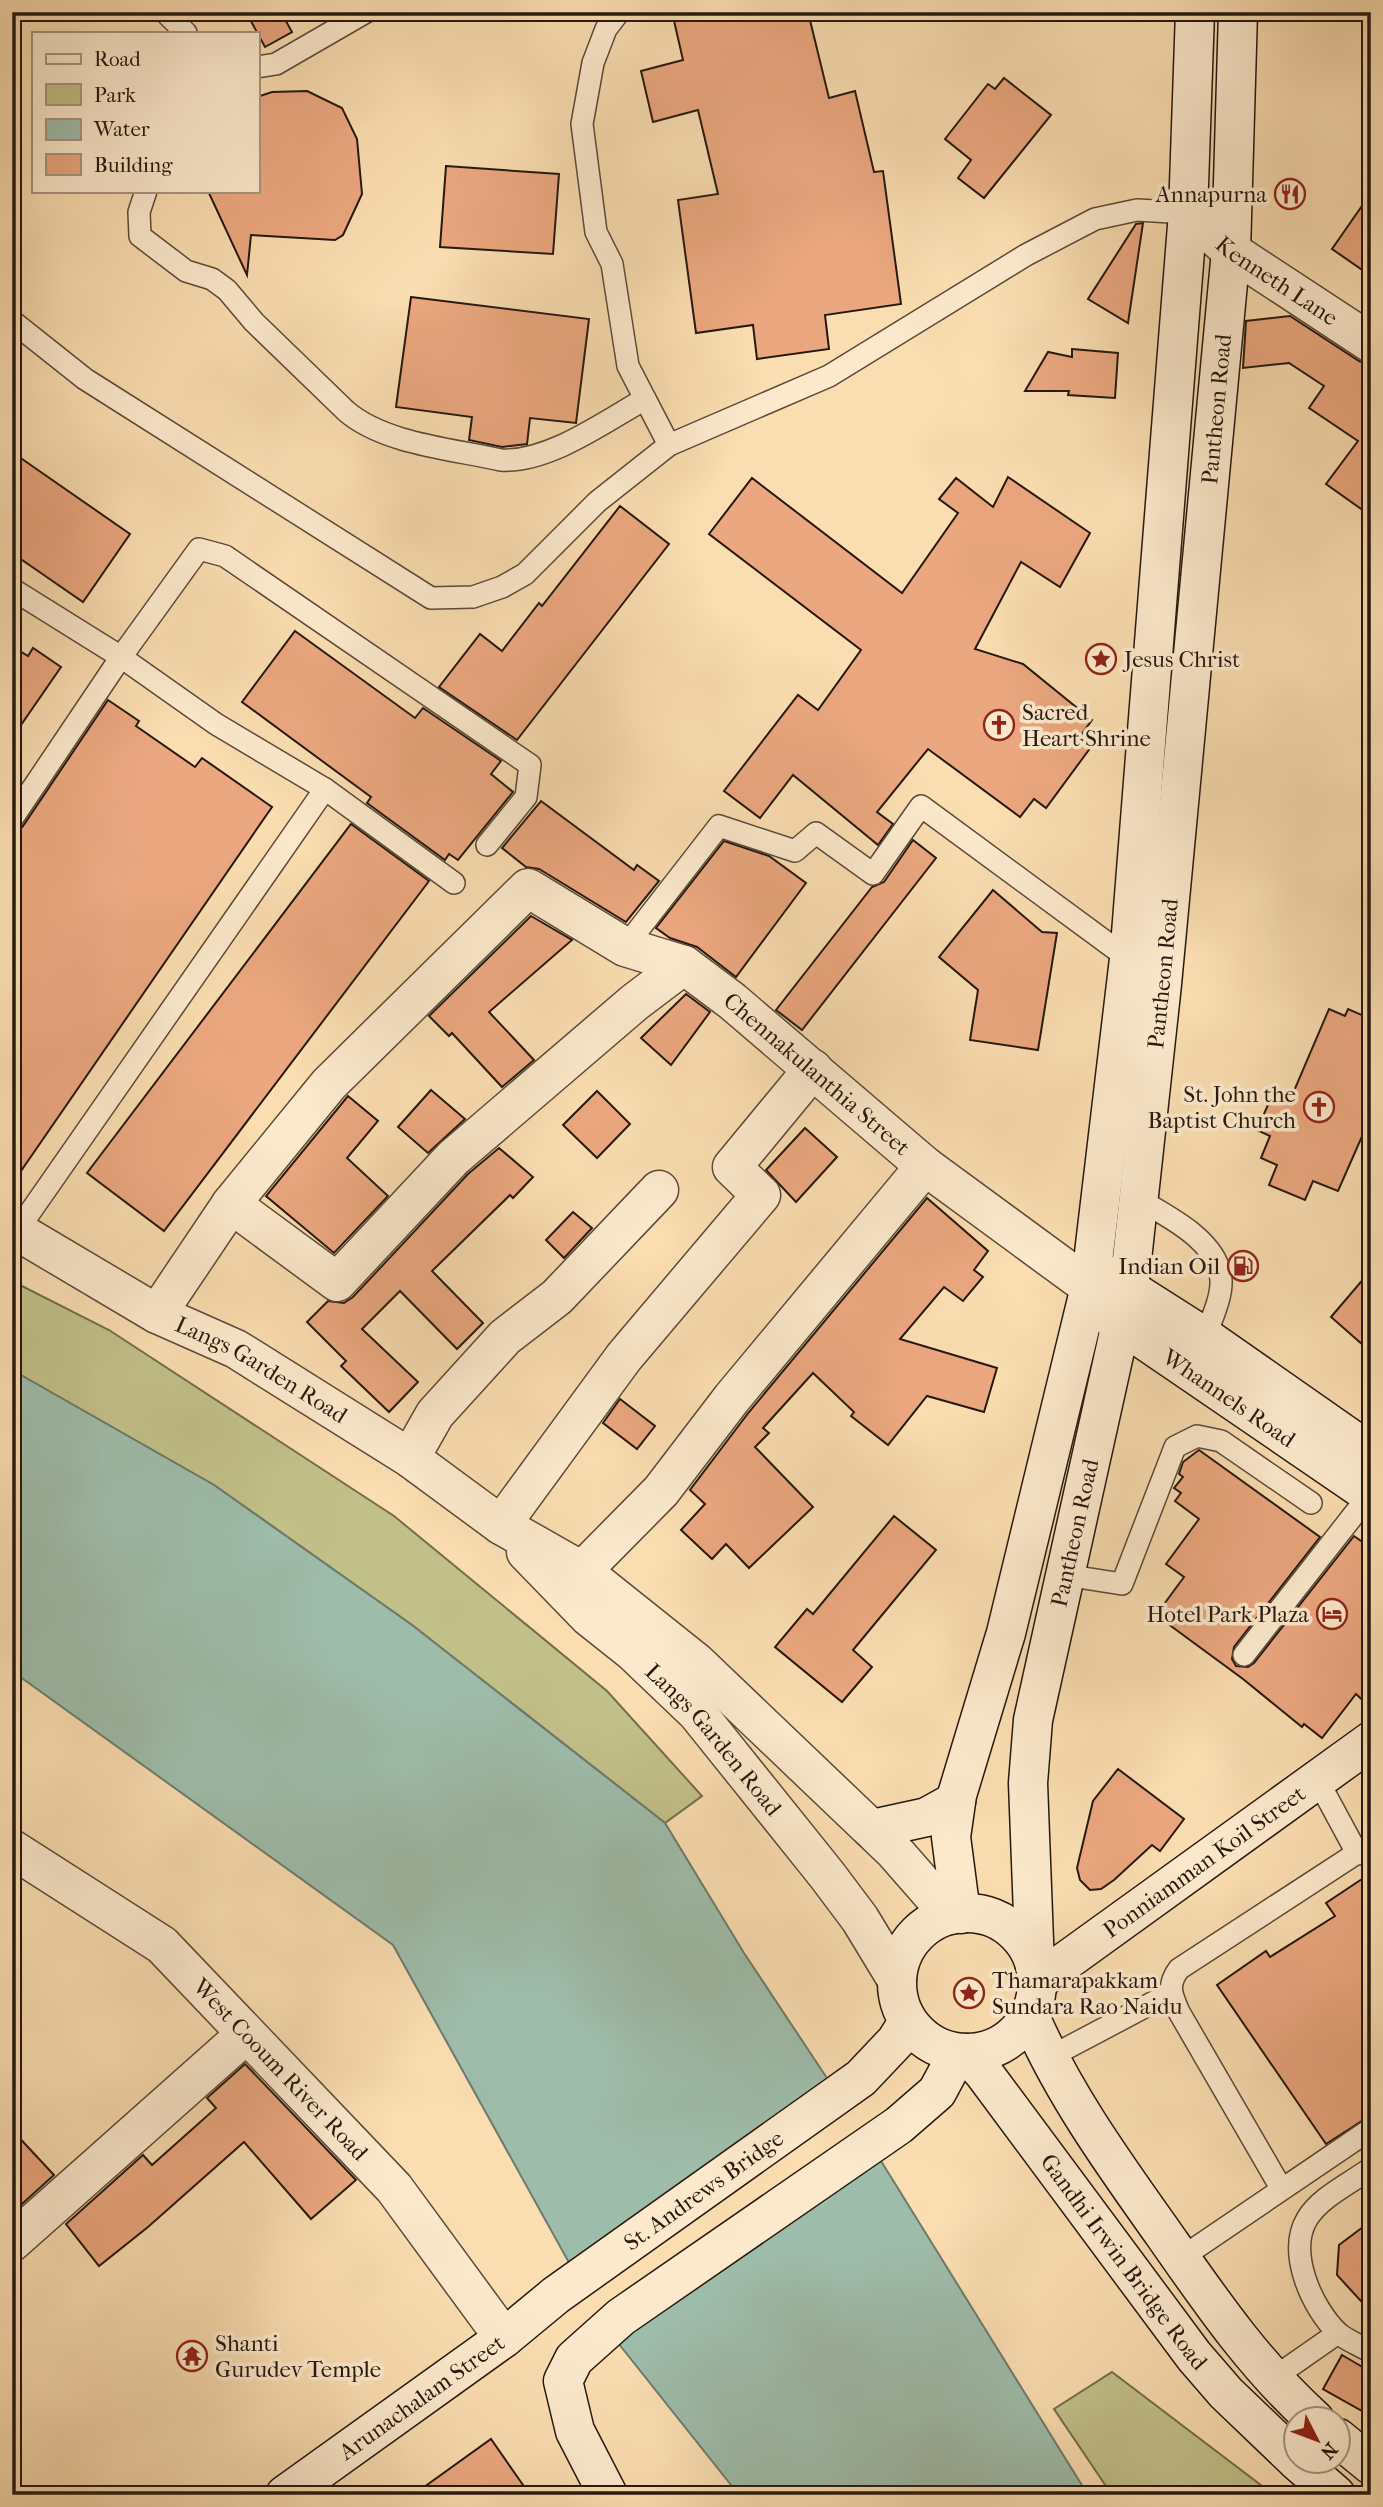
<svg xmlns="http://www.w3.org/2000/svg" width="1383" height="2507" font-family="'IM FELL French Canon',serif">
<rect width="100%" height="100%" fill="#faddb1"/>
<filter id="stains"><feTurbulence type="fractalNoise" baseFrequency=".00286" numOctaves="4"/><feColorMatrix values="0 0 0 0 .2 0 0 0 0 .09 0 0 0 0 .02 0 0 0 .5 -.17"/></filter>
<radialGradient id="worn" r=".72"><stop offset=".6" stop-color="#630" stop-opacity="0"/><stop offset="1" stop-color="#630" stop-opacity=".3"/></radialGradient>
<g fill="#c2c089" stroke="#746c4c" stroke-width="2">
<path d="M12,1281l97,49 285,186 213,175 95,105 -37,27 -253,-198 -198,-140 -202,-115z"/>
<path d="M1112,2372l162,123h-162l-58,-86z"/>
</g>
<path fill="#9ebcaa" stroke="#6e7a6c" stroke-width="2" d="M12,1370l202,115 198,140 253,198 79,130 124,187 220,355h-349l-136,-171 -210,-379 -381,-274z"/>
<path fill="#faddb1" d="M829,2075l38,58 -267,193 -34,-62z"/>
<g fill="#eba780" stroke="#26180f" stroke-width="2">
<path d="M246,12h35l11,20 -27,15z"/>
<path d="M672,12h136l21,86 26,-7 19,81 9,-1 18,133 -76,11 4,34 -72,10 -4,-34 -57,8 -18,-133 40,-6 -20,-84 -45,12 -12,-51 42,-11z"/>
<path d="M1004,78l47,37 -67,83 -26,-20 13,-18 -26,-21 43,-55 7,5z"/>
<path d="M307,91l35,17 15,31 5,55 -19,41 -8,5 -84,-5 -4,40 -39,-84h49v-94l15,-5z"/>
<path d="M446,166l113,8 -6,80 -113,-7z"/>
<path d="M1371,193v83l-39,-27z"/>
<path d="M1143,223l-15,100 -40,-24 48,-75z"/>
<path d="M411,297l178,22 -13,104 -46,-5 -3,26 -25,3 -33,-7 3,-23 -76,-10z"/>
<path d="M1290,316l69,45 12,4v151l-45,-32 32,-43 -49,-33 15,-22 -35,-23 -46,5 3,-47z"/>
<path d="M1072,349l46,4 -3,45 -47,-3 1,-4h-44l23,-39 24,5z"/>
<path d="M12,452l118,82 -47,68 -71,-49z"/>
<path d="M1008,477l82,56 -30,54 -39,-25 -46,87 48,15 69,56 -13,18 12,9 -45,61 -12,-9 -14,18 -92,-68 -51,63 16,12 -15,21 -85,-70 -33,43 -36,-27 74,-96 20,15 43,-60 -152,-116 43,-56 150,115 56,-80 -19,-14 17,-21 37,29z"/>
<path d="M620,506l49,38 -152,196 -78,-53 41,-53 22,17 37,-48 3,3z"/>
<path d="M295,631l120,87 8,-10 78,53 -10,13 22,18 -55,68 -9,-6 -4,6 -78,-57 4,-6 -129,-95z"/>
<path d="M12,646l16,10 5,-8 28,19 -49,71z"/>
<path d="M108,700l31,21 -3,5 59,41 7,-9 70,49 -260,377v-347l11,-11z"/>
<path d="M541,801l93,69 3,-5 22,16 -33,41 -87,-53 -13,-2 -24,-19z"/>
<path d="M351,824l78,57 -265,350 -77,-58z"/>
<path d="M913,840l23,18 -134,172 -26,-20 96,-123 12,-5z"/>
<path d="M724,841l45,15 37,27 -70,94 -39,-30 -27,-9 -14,-10z"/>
<path d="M993,890l49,42 15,1 -19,117 -68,-10 8,-50 -39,-33z"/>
<path d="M531,916l41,24 -83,72 45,48 -32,27 -50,-54 -3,3 -20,-20z"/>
<path d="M686,994l24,18 -39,53 -30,-27z"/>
<path d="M1329,1009l16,7 3,-7 23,10v97l-33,75 -25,-10 -8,19 -36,-15 8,-20 -16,-7 9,-22 -13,-6 17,-39 17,7z"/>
<path d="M431,1090l34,29 -37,34 -30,-26z"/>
<path d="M597,1091l33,33 -33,34 -34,-33z"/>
<path d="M348,1096l30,25 -31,37 41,38 -54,57 -68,-57z"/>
<path d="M805,1128l32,29 -41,45 -30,-32z"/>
<path d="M499,1148l34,29 -20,21 -3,-3 -78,76 51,52 -26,26 -57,-58 -38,38 56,53 -29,30 -48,-46 5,-5 -39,-39 21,-21 16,2 9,-6 115,-123z"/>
<path d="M927,1198l61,53 -14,19 9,7 -20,24 -19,-14 -44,52 97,29 -13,44 -57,-16 -39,49 -37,-29 3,-4 -41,-39 -50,55 6,5 -14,14 58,60 -64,61 -23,-24 -14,15 -31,-29 24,-26 -15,-14 59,-78z"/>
<path d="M573,1212l19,16 -28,30 -18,-18z"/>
<path d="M1371,1270v82l-40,-35z"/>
<path d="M620,1399l35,27 -18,23 -34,-26z"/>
<path d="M1199,1450l121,87 -86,110 -2,12 4,7 12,1 6,-4 100,-127 17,12v160l-15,-14 -34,44 -18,-14 -2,3 -59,-48 -87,-64 28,-38 -18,-13 33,-45 -24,-18 6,-8 -7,-5 9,-11 -4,-3 4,-12z"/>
<path d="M894,1516l42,34 -83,100 19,17 -30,35 -67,-55 32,-38 6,5z"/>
<path d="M1118,1769l66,50 -24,32 -8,-6 -38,35 -13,9 -11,1 -10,-10 -3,-12 16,-67z"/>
<path d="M1371,1873v242l-45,29 -109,-159 49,-34 4,6 65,-41 -9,-13z"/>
<path d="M245,2064l111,116 -45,39 -67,-77 -96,85 -49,39 -33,-42 77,-69 9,10 64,-57 -9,-10z"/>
<path d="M12,2130l42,45 -42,38z"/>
<path d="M1371,2221v91l-34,-37 2,-30z"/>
<path d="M1342,2355l29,17v44l-48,-27z"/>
<path d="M491,2439l39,56h-117z"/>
</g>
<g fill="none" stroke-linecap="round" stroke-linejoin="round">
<g stroke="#5b4938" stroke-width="24">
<g id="service">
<path d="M165,12l21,21"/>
<path d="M619,12l-13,17 -13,34 -11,61 14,108 16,32 16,102 41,79"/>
<path d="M257,67l19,-3 90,-52"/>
<path d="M146,191l-7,21 1,24 46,35 26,8 15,11 27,32 92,89c38,33 107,38 155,49 47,3 103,-38 144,-61"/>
<path d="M12,321l73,58 346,219 42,-1 29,-10 23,-13 72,-72 72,-57 160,-69 197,-121 69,-36 42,-9 51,3"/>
<path d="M12,589l109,68 95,67 109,65 129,94"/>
<path d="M12,819l109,-162 78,-108 26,7 305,209 -4,32 -39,48"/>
<path d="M625,947l94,-121 76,25 21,-18 57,41 48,-68 208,153"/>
<path d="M1138,1199c29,17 81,42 83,81 1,18 -10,40 -16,57"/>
<path d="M17,1231l308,-442"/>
<path d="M1065,1575l57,9 53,-137 22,-11 24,5 90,62"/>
<path d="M1244,1655l126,-161"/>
<path d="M1317,1779l40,74"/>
<path d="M1050,2057l121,-64"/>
<path d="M1371,2168c-20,15 -51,29 -64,51 -20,34 5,89 31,114 8,7 23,13 33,19"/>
<path d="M1281,2188l-102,-176c-8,-18 -12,-27 0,-43l178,-116 14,2"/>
<path d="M1181,2258l190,-129"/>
<path d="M1272,2379l66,-46"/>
</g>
</g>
<g stroke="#5b4938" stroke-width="41">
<g id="minor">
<path id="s1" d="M1188,213l43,38 140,92"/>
<path d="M231,1204l106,78 116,-124 182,-156 49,-37"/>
<path id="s2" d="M157,1314l74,-110 98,-120 199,-196 97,59 59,18 48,36 193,165 165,121"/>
<path d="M410,1458l25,-44 70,-77 52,-40 102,-107"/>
<path d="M501,1525l123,-168 137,-162 -29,-28 81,-98"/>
<path d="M582,1571l79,-80 71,-93 193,-232"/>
<path d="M12,2242l233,-207"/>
</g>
</g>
<g stroke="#5b4938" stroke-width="41">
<g id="tertiary">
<path id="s3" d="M12,1228l145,86 79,35 174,109 91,67 81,46 114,91 198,189 56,64"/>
<path id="s4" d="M526,1552l63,65 44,35 64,61 130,162 33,44 37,61"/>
<path id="s5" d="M12,1849l150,96 232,243 110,150"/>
</g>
</g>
<g stroke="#26180f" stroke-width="41">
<g id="secondary">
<path d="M1109,1276l96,61 166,116"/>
<path id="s6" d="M1102,1311l269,184"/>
<path d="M872,1829l55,-12 29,-16"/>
<circle cx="967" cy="1983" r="70"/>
<path d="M961,1914l-10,-77 6,-42 49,-162 84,-346 39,-328 59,-746 7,-201"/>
<path id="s7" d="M1035,1967l-7,-184 5,-63 96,-433 33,-303 69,-733 7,-239"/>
<path id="s8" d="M1037,1982l334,-241"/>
<path d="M1029,2014c33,78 85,150 134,219 47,67 91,132 152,187"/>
<path id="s9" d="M966,2053l17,19 211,284 32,37 70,67"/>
<path d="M1338,2438l33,27"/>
<path d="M1298,2462l38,33"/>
<path id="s10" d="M285,2495l219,-157 52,-43 305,-217 35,-37 12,-19"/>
<path d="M608,2495l-33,-64 -12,-50 11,-22 47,-42 278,-192 38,-33 21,-39"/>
</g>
</g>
<use href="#service" stroke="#fce9cc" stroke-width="21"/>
<use href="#minor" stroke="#fce9cc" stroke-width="38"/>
<use href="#tertiary" stroke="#fce9cc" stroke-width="38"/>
<use href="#secondary" stroke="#fce9cc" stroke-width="38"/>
</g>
<defs>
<g id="restaurant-ring" transform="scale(1.575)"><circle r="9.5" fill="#fce9cc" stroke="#8f2418" stroke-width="1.5"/><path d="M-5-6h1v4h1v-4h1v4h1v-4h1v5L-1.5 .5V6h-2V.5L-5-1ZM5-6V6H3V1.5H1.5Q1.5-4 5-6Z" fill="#8f2418"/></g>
<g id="sight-ring" transform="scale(1.575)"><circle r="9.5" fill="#fce9cc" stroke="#8f2418" stroke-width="1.5"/><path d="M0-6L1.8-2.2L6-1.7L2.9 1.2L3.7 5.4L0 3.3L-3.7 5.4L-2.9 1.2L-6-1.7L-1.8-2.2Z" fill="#8f2418"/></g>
<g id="church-ring" transform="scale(1.575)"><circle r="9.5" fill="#fce9cc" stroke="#8f2418" stroke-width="1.5"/><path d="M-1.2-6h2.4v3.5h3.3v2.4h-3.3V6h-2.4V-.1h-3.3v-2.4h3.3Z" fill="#8f2418"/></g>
<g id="fuel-ring" transform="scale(1.575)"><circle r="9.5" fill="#fce9cc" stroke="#8f2418" stroke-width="1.5"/><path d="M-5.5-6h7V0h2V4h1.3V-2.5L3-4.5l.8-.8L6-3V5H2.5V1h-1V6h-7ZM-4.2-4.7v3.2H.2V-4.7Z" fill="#8f2418"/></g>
<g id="hotel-ring" transform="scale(1.575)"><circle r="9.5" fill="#fce9cc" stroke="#8f2418" stroke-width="1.5"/><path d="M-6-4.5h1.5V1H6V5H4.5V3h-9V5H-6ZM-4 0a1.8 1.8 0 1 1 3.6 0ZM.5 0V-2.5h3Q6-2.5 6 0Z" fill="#8f2418"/></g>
<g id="temple-ring" transform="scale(1.575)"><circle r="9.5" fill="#fce9cc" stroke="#8f2418" stroke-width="1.5"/><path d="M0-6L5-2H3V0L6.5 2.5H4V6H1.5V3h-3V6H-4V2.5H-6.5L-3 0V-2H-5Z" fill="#8f2418"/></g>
</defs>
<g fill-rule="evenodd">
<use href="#restaurant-ring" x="1290" y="194"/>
<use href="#sight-ring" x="1101" y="659"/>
<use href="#church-ring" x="999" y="725"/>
<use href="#church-ring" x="1319" y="1107"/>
<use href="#fuel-ring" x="1243" y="1266"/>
<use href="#hotel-ring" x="1332" y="1614"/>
<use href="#sight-ring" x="969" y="1993"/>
<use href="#temple-ring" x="192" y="2356"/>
</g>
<g text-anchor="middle" stroke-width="7" stroke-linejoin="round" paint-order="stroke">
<g font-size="23" fill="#26180f" stroke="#fce9cc" text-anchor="end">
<text x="1267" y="202">Annapurna</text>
<text x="1124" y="667" text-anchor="start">Jesus Christ</text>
<text x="1022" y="720" text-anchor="start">Sacred<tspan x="1022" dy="26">Heart Shrine</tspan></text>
<text x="1296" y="1102">St. John the<tspan x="1296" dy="26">Baptist Church</tspan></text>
<text x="1220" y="1274">Indian Oil</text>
<text x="1309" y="1622">Hotel Park Plaza</text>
<text x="992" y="1988" text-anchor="start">Thamarapakkam<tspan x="992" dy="26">Sundara Rao Naidu</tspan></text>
<text x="215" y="2351" text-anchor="start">Shanti<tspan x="215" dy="26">Gurudev Temple</tspan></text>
</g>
<g font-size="23" fill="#26180f" stroke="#fce9cc">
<text dy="8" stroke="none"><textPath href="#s1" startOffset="112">Kenneth Lane</textPath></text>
<text dy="8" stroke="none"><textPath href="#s7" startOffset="1573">Pantheon Road</textPath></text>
<text dy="8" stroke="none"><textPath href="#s7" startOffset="1006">Pantheon Road</textPath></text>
<text dy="8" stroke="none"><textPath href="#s2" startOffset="914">Chennakulanthia Street</textPath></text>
<text dy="8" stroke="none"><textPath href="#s3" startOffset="287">Langs Garden Road</textPath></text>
<text dy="8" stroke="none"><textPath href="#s6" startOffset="154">Whannels Road</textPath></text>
<text dy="8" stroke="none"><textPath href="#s7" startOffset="439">Pantheon Road</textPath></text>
<text dy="8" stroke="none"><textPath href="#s4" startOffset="266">Langs Garden Road</textPath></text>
<text dy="8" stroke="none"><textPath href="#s8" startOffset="206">Ponniamman Koil Street</textPath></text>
<text dy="8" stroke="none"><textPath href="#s5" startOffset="350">West Cooum River Road</textPath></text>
<text dy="8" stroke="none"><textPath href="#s10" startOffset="518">St. Andrews Bridge</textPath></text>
<text dy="8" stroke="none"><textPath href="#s9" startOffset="262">Gandhi Irwin Bridge Road</textPath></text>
<text dy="8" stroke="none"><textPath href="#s10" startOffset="168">Arunachalam Street</textPath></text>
</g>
</g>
<rect width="1383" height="2507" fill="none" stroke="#faddb1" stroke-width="42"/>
<rect x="14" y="14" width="1355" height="2479" fill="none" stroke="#26180f" stroke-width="3.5"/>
<rect x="21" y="21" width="1341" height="2465" fill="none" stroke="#26180f" stroke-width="2"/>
<rect x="32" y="32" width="228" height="161" fill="#fce9cc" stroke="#a69580" stroke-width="2"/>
<rect x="46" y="54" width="35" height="10" fill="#fce9cc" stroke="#a69580" stroke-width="2"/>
<text x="94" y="66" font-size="21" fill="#26180f">Road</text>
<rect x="46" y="84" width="35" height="21" fill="#c2c089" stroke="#a69580" stroke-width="2"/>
<text x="94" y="102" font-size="21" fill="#26180f">Park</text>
<rect x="46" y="119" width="35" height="21" fill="#9ebcaa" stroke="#a69580" stroke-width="2"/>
<text x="94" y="136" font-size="21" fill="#26180f">Water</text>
<rect x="46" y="154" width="35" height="21" fill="#eba780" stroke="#a69580" stroke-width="2"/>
<text x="94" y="172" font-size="21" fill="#26180f">Building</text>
<g transform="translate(1317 2440) rotate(132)"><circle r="33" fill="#fce9cc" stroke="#a69580" stroke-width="2"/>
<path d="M0-5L12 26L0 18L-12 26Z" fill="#8f2418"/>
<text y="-10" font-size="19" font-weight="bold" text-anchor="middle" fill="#26180f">N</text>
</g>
<rect width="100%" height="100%" filter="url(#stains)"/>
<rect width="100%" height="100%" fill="url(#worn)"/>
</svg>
